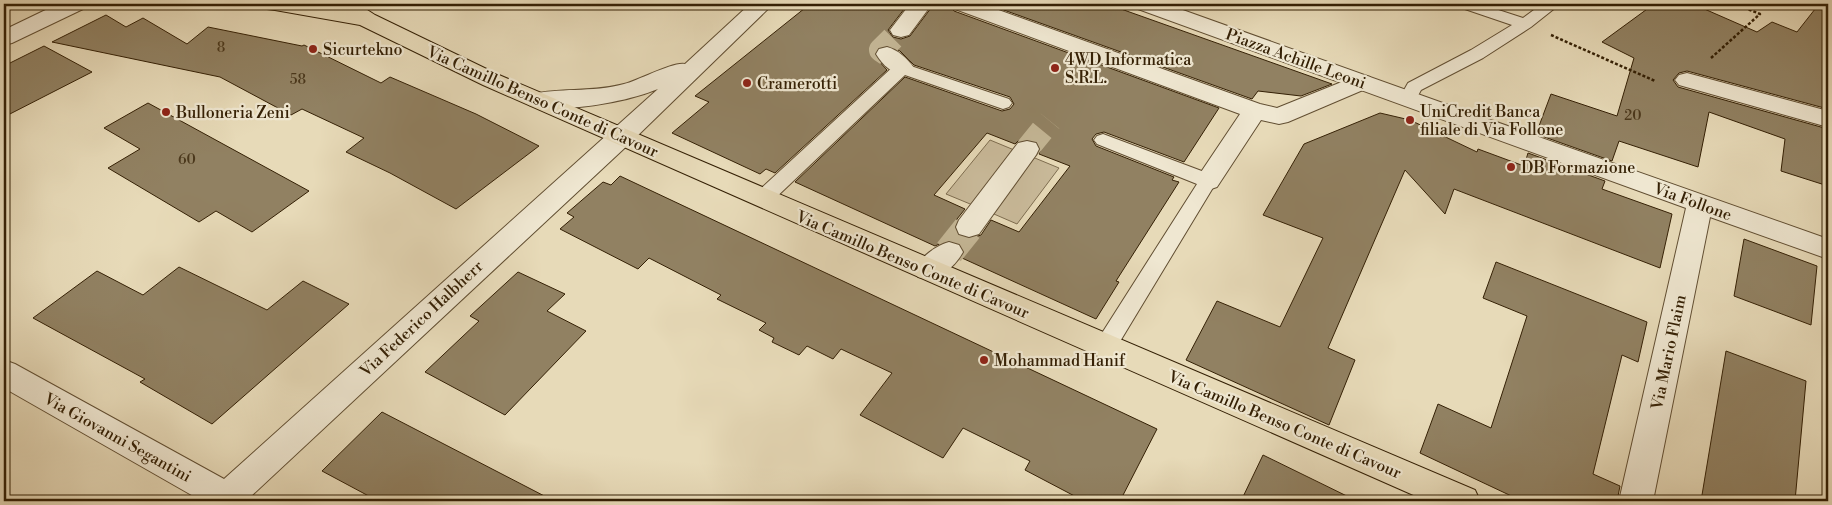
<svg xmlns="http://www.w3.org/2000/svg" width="1832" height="505" font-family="'Libre Bodoni',serif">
<rect width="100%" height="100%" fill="#e7dab8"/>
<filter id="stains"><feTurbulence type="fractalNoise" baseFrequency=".004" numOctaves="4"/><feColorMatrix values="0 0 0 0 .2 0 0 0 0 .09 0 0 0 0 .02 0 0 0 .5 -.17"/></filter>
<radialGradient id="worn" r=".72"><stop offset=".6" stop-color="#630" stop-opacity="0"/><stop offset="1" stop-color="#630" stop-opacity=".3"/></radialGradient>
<g fill="#c9ba9a" stroke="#7e6d50">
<path d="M990,140l29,12 -44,54 -29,-12z"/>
<path d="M1030,156l29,12 -42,56 -30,-13z"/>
</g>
<g fill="#918162" stroke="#342005" fill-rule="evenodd">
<path d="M810,4h98l-20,26 5,7 8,2 9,-3 24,-32h16l4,7 265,97 -35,54 -80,-30 -8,2 -4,5 4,7 78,31 -2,3 7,2 -63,99 3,1 -23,37 -134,-61 3,-7 -5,-8 -12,-3 -13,6 -140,-64 110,-105 97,34 8,-2 4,-5 -4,-7 -96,-32 -14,-14 -13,-6 -8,2 -5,6 4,7 9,10 -112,103 -9,-4 -6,5 -88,-41 37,-31 -14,-6zM987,133l28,11 3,-3 9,-2 9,2 5,7 -2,6 31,12 -51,66 -28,-12 -10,15 -13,4 -10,-3 -4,-8 3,-9 8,-10 -31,-14z"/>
<path d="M987,4h120l225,80 -31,12 -43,-5 -6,8z"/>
<path d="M1654,4h39l64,28 15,-10 25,10 22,-28h9v105l-141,-38 -8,2 -6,7 5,7 150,42v57l-47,-15 4,-32 -76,-27 -11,55 -79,-26 -7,20 -76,-27 15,-40 66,22 17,-58 -32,-16z"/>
<path d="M106,15l20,12 17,-9 44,26 21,-17 94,19 2,-1 77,38 9,-6 86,37 63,32 -83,63 -66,-36 -44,-21 18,-14 -62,-29 -11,6 -71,-38 -168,-35z"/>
<path d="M44,46l48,26 -88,45v-51z"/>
<path d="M148,103l161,88 -57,41 -36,-21 -17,11 -91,-54 32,-19 -36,-21z"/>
<path d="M1380,113l30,7 67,32 1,-3 46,17 4,-13 77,28 -3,8 70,25 -12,54 -206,-79 -9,25 -40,-44 -77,178 27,12 -26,65 -143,-65 31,-59 63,26 43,-89 -60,-23 41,-71z"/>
<path d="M620,176l537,253 -37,72h-36l-59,-31 5,-9 -67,-33 -20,30 -83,-43 32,-42 -51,-24 -8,10 -26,-13 -8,9 -27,-13 2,-4 -15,-8 7,-7 -49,-24 4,-4 -72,-37 -11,11 -78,-40 14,-12 -7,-4 36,-31 8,3z"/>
<path d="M1744,239l73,27 -6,59 -77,-29z"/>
<path d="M1496,262l151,60 -9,40 -16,-7 -29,119 27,12 -3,15h-95l-102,-48 18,-49 53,24 36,-112 -44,-18z"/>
<path d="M179,267l88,43 36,-29 46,23 -137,120 -72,-42 5,-3 -112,-61 64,-47 46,24z"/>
<path d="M518,272l47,22 -18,17 39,20 -81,84 -80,-43 54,-51 -9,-5z"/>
<path d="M1726,351l80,30 -11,120h-94z"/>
<path d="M382,412l172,89h-176l-56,-30z"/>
<path d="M1263,455l94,46h-116z"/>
</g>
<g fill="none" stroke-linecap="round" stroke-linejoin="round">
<g stroke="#c3b594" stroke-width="24" stroke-dasharray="24 12" stroke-linecap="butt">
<path d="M887,54l-6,-4 20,-20"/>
<path d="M1027,149l23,-28"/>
</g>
<path stroke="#c3b594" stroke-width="30" stroke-dasharray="30 15" stroke-linecap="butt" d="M949,252l20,-25"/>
<g stroke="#614e32" stroke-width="2">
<g id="service">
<path d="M1457,4h23l43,14 19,-14h18l-29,23 -48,31 -62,32 -7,13 -6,2 -6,-2 -3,-4 9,-16 63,-33 41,-25 -53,-18z"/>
<path d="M902,63l107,36 3,4 -3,4 -6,2 -98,-34 -136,129 -7,2 -7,-2 -3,-5 3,-5 141,-130z"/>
<path d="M1103,134l112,42 2,5 -104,172 -8,3 -8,-3 -3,-6 3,-6 100,-157 -100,-40 -3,-4 3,-4z"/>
</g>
</g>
<g stroke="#614e32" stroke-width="2">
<g id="pedestrian">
<path d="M910,4h22l-23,31 -8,2 -8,-2 -3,-5z"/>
<path d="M952,4h30l278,100 17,4 77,-31 8,-2 8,2 4,5 -4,5 -82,35 -9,2 -18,-4 -44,67 -9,3 -9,-3 -4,-6 45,-67 -285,-105z"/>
<path d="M887,47c11,3 20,11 27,21l-4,5c-15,4 -26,-6 -34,-19l3,-5z"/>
<path d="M1027,141l9,2 3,6 -3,6 -57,79 -10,3 -10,-3 -3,-7 3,-7 59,-77z"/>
<path d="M949,242l10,3 4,7c-9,16 -26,31 -45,25l-4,-7c7,-13 21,-24 35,-28z"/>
</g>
</g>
<g stroke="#614e32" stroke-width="2">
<g id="minor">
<path d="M58,4h28l-3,5 -71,34 -8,2v-15z"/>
<path d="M750,4h23l-143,139 -382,356 1,2h-47l-198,-113v-28l11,4 209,115 434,-390c-32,13 -96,25 -129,16l-4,-5 4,-5c29,-8 63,-2 95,-11 13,-3 50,-23 61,-20z"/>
<path d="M1135,4h31l288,103 374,132v20l-118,-42 -57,284h-34l67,-293 -548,-199z"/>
<path d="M1687,73l141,38v16l-149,-42 -4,-5 4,-5z"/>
</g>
</g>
<g stroke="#342005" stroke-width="2">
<path id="primary" d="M264,4h48l24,4 -3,-4h25l17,11 124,60 976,415 5,11h-53l-944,-416 -123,-60 -85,-15 -8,-1z"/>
</g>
<g stroke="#342005" stroke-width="2.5" stroke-dasharray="3 2" stroke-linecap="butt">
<path d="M1551,35l104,46"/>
<path d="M1711,58l49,-44 -25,-10"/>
</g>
<use href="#service" fill="#efe7d1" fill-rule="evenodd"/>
<use href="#pedestrian" fill="#efe7d1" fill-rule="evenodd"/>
<use href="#minor" fill="#efe7d1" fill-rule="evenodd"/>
<use href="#primary" fill="#e7dab8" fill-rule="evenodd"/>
</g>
<g fill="#8f2418" stroke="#efe7d1" stroke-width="2">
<circle cx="313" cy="49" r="5"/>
<circle cx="1055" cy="68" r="5"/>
<circle cx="747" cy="83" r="5"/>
<circle cx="166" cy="112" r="5"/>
<circle cx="1410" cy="120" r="5"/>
<circle cx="1511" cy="167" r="5"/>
<circle cx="984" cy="360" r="5"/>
</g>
<g text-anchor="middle" stroke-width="4.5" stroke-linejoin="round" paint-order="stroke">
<g font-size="14" fill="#4b381c">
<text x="221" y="52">8</text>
<text x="298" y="84">58</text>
<text x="1633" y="120">20</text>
<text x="187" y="164">60</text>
</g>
<g font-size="16" fill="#342005" stroke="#efe7d1" text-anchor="start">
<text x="323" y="55">Sicurtekno</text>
<text x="1065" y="65">4WD Informatica<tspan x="1065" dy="18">S.R.L.</tspan></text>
<text x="757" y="89">Cramerotti</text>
<text x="1420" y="117">UniCredit Banca<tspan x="1420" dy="18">filiale di Via Follone</tspan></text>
<text x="176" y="118">Bulloneria Zeni</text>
<text x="1521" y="173">DB Formazione</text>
<text x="994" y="366">Mohammad Hanif</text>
</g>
<g font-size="16" fill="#342005" stroke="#efe7d1">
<text transform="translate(1296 58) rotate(20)" y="6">Piazza Achille Leoni</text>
<text transform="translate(543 101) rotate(24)" y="6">Via Camillo Benso Conte di Cavour</text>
<text transform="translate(1693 201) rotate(20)" y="6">Via Follone</text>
<text transform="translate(913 264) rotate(23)" y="6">Via Camillo Benso Conte di Cavour</text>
<text transform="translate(421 318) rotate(-43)" y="6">Via Federico Halbherr</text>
<text transform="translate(1668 352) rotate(-78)" y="6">Via Mario Flaim</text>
<text transform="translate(1285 424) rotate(23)" y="6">Via Camillo Benso Conte di Cavour</text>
<text transform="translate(118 437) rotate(29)" y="6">Via Giovanni Segantini</text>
</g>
</g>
<rect width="1832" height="505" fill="none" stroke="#e7dab8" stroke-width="20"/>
<rect x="5" y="5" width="1822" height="495" fill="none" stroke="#342005" stroke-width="2.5"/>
<rect x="10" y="10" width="1812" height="485" fill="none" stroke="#342005"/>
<rect width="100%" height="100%" filter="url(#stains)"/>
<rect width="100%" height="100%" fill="url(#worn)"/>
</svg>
